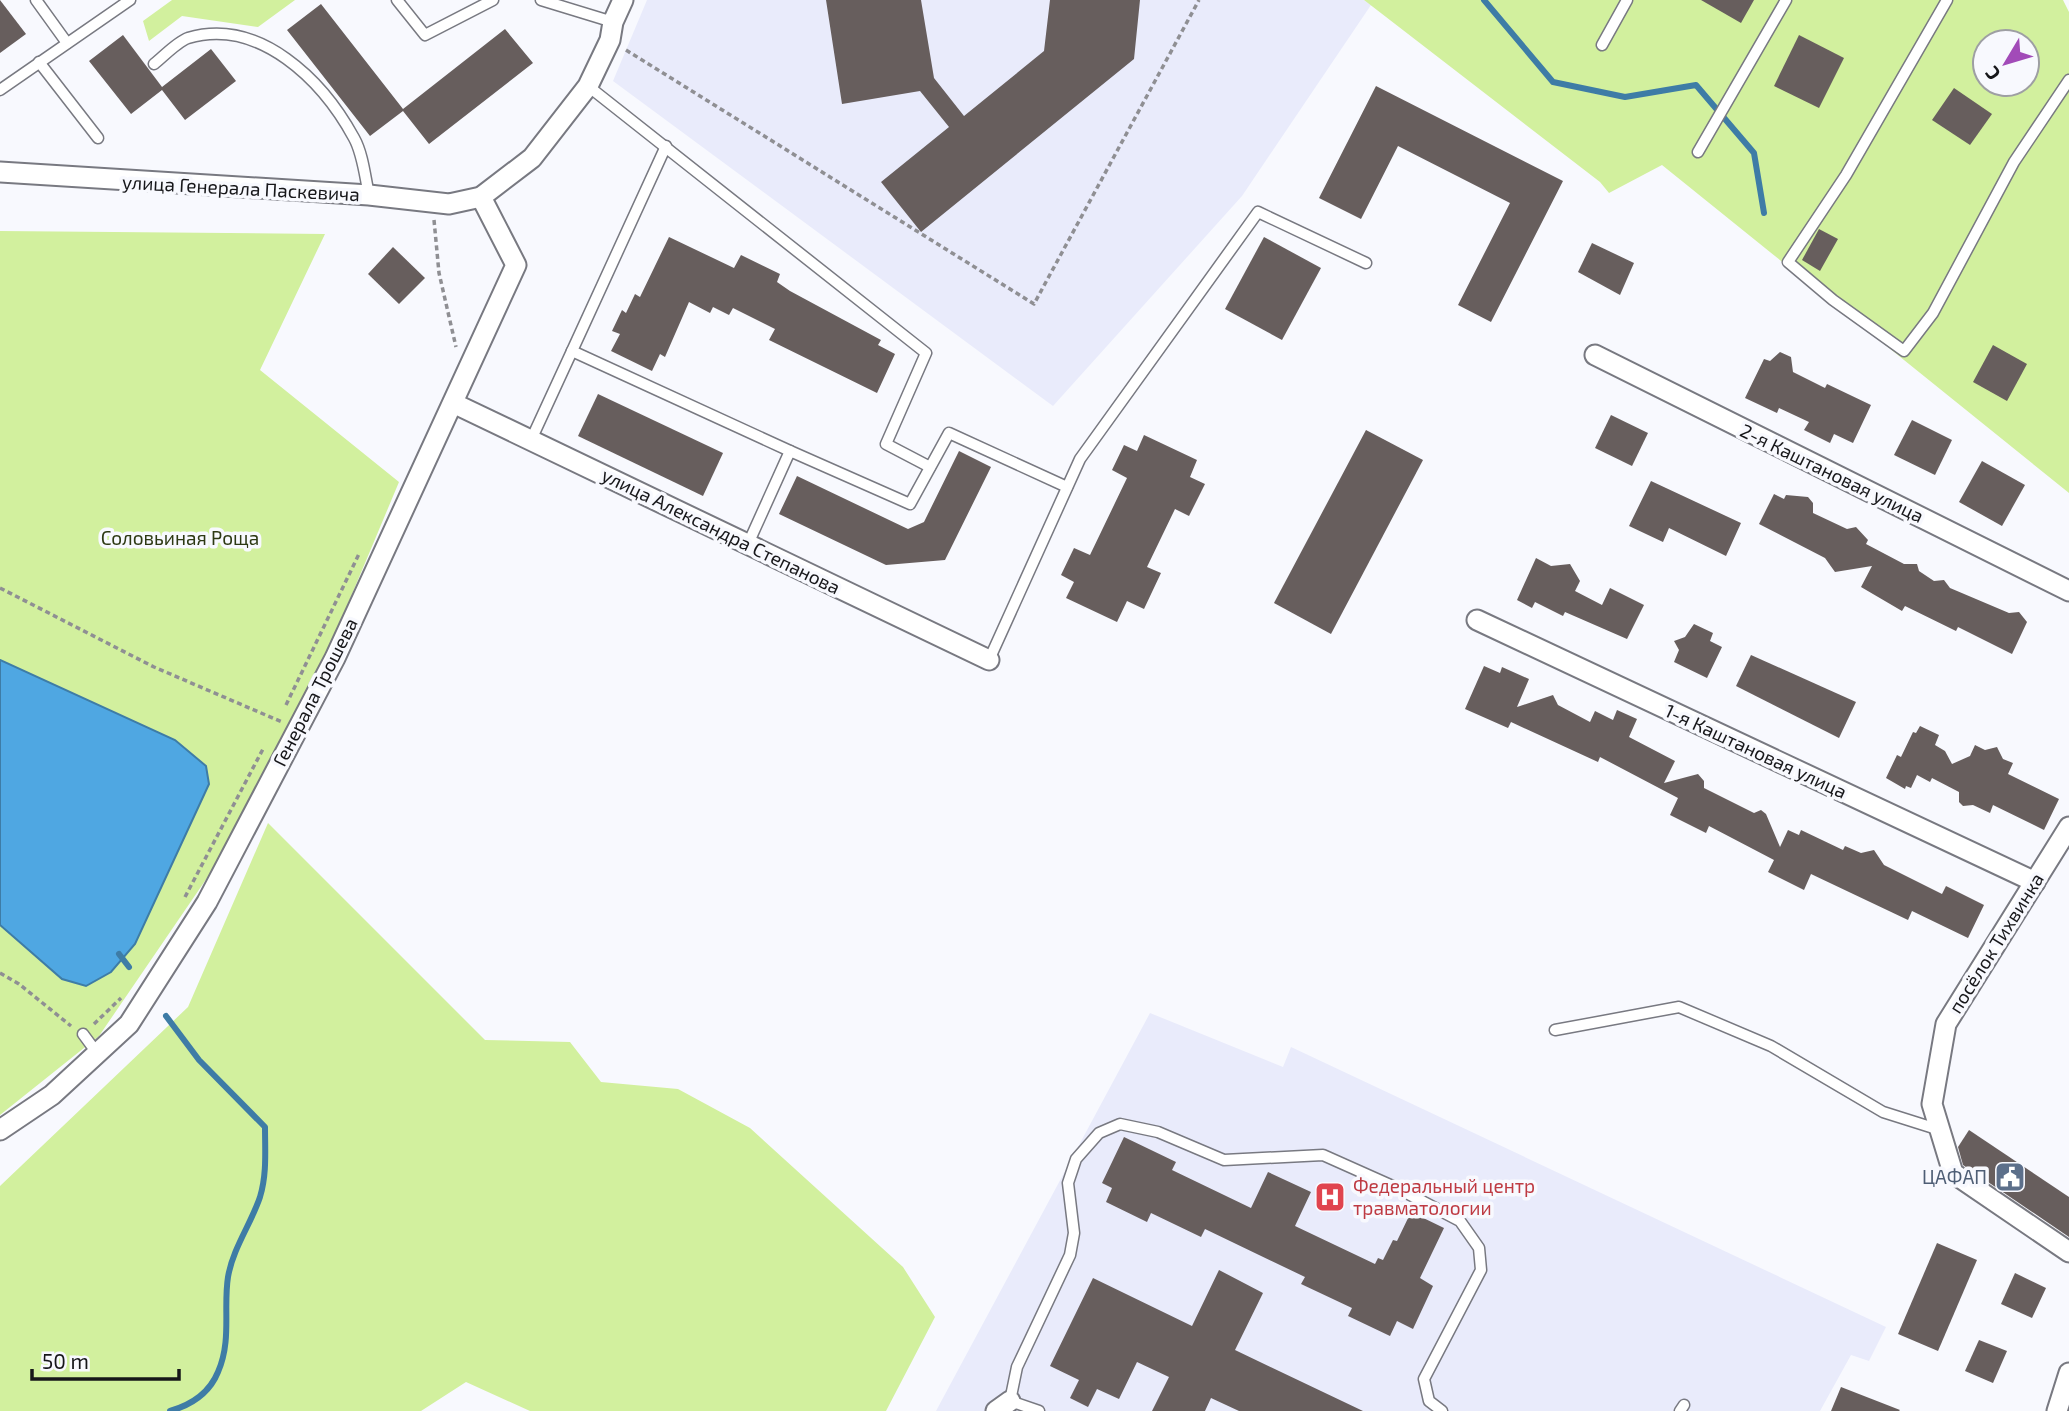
<svg xmlns="http://www.w3.org/2000/svg" width="2069" height="1411" font-family="'Exo 2',sans-serif">
<rect width="100%" height="100%" fill="#f8f9fe"/>
<g fill="#e9ebfb">
<path d="M647,0h717l7,5 -129,191 -189,210 -440,-325z"/>
<path d="M1150,1013l133,54 8,-20 595,280 -17,34 -18,-6 -31,56h-884z"/>
</g>
<g fill="#d2f09e" fill-rule="evenodd">
<path d="M172,0h123l-37,27 -76,-11 -33,25 -6,-20z"/>
<path d="M1364,0h699l6,12v481l-407,-328 -53,28 -9,-11zM1985,42h42v42h-42z"/>
<path d="M0,231l325,3 -65,136 139,112 -125,298 -175,256 -99,79z"/>
<path d="M268,823l217,217 85,2 31,40 77,7 72,39 153,139 32,50 -49,94h-356l-64,-29 -45,29h-421v-225l188,-179z"/>
</g>
<path fill="#4fa7e2" stroke="#3e7ca6" stroke-width="2" d="M0,660l175,80 31,26 3,18 -74,160 -24,28 -25,14 -24,-7 -62,-54z"/>
<g fill="none" stroke-linecap="round" stroke-linejoin="round">
<g stroke="#3e7ca6" stroke-width="6">
<path d="M1484,0l69,82 72,15 71,-12 58,68 10,60"/>
<path d="M119,954l10,13"/>
<path d="M166,1016l33,44 66,67c0,24 2,47 -5,70 -9,27 -27,51 -32,80 -5,31 4,63 -10,95 -9,22 -27,33 -48,39"/>
</g>
</g>
<g fill="#675e5d">
<path d="M0,0l26,34 -26,19z"/>
<path d="M826,0h95l13,78 30,38 80,-65 6,-51h90l-6,59 -213,173 -40,-50 68,-55 -29,-36 -78,13z"/>
<path d="M1701,0h53l-13,23z"/>
<path d="M321,4l82,105 102,-80 28,34 -104,81 -26,-33 -33,25 -83,-106z"/>
<path d="M123,35l39,52 49,-38 25,32 -51,39 -23,-30 -31,24 -42,-53z"/>
<path d="M1799,35l45,23 -25,50 -45,-22z"/>
<path d="M1376,86l187,95 -72,141 -33,-17 52,-102 -112,-57 -37,73 -42,-21z"/>
<path d="M1954,88l38,26 -22,31 -38,-25z"/>
<path d="M1819,229l19,10 -18,32 -18,-11z"/>
<path d="M669,237l65,31 7,-13 39,19 -3,8 13,9 91,49 -3,5 17,9 -18,39 -108,-53 6,-11 -42,-21 -4,7 -16,-8 -3,6 -21,-11 -24,55 -5,-3 -8,17 -41,-20 9,-17 -8,-3 10,-21 4,3 9,-19 5,3z"/>
<path d="M1264,237l57,31 -39,72 -57,-31z"/>
<path d="M1592,243l42,20 -14,32 -42,-23z"/>
<path d="M393,247l32,31 -26,26 -31,-30z"/>
<path d="M1993,345l34,19 -20,37 -34,-19z"/>
<path d="M1780,352l11,5 2,15 32,16 2,-4 44,21 -18,38 -19,-9 -4,9 -26,-13 5,-8 -30,-14 -2,5 -32,-15 19,-39 6,2z"/>
<path d="M598,394l125,59 -20,43 -125,-60z"/>
<path d="M1611,415l37,18 -16,33 -37,-18z"/>
<path d="M1912,420l40,20 -17,35 -41,-20z"/>
<path d="M1366,430l57,30 -92,174 -57,-31z"/>
<path d="M1144,435l53,25 -7,17 15,7 -16,32 -14,-7 -28,58 14,6 -17,36 -17,-8 -10,21 -51,-24 8,-16 -13,-7 13,-27 16,7 37,-77 -15,-8 12,-25 13,6z"/>
<path d="M959,451l32,16 -46,93 -59,5 -107,-51 18,-38 111,53 16,-7z"/>
<path d="M1982,461l43,24 -23,41 -43,-24z"/>
<path d="M1651,481l90,42 -15,33 -57,-28 -6,14 -34,-16z"/>
<path d="M1774,494l10,5 2,-4 22,2 5,6v10l34,16 9,-2 12,13 -2,4 38,20h13l2,7 15,10 10,-1 6,8 59,25 10,-1 8,10 -15,32 -54,-27 -2,4 -51,-25 -3,5 -41,-24 11,-21 -37,6 -10,-14 -66,-34z"/>
<path d="M1536,558l15,8 19,-2 10,17 -5,10 27,14 8,-17 34,17 -17,34 -62,-27 -2,4 -28,-14 -3,6 -15,-8z"/>
<path d="M1694,624l19,9 -3,8 12,6 -15,31 -33,-16 5,-12 -5,-9 11,-4z"/>
<path d="M1751,655l105,47 -17,36 -103,-52z"/>
<path d="M1484,666l16,7 2,-6 27,12 -12,28 36,-12 5,10 32,17 5,-11 18,9 4,-10 20,9 -8,18 46,24 -11,22 34,-9 6,7v7l50,25 7,-3 5,4 14,33 8,-17 11,5 2,-5 42,20 2,-4 16,7 13,-3 10,15 58,29 4,-8 38,19 -16,33 -56,-27 -4,9 -97,-46 -7,16 -36,-18 6,-12 -65,-34 -3,7 -36,-18 8,-17 -78,-41 -2,5 -87,-40 -3,6 -43,-19z"/>
<path d="M1920,726l19,9 -4,10 10,6 7,13 18,-8 5,-11 10,5 12,-3 6,12 10,4 -5,11 51,25 -15,31 -51,-25 -3,8 -17,-8 -10,1 -4,-4v-10l-27,-14 -2,4 -13,-7 -6,13 -5,-2 -1,3 -19,-11 11,-23 4,2 12,-25 3,1z"/>
<path d="M1969,1130l100,67v40l-106,-72 -5,-18z"/>
<path d="M1124,1137l52,25 -4,8 79,38 17,-36 43,20 -16,34 80,38 3,-6 5,2 10,-20 4,1 14,-29 33,16 -24,50 13,8 -20,43 -16,-8 -7,15 -42,-20 4,-8 -51,-24 4,-7 -100,-48 -4,8 -50,-24 -4,9 -41,-20 6,-14 -10,-5z"/>
<path d="M1937,1243l40,17 -39,91 -40,-17z"/>
<path d="M1219,1270l44,23 -28,57 128,61h-124l-28,-13 -6,13h-53l17,-34 -32,-15 -18,37 -22,-10 -9,18 -18,-9 9,-18 -29,-14 43,-88 99,48z"/>
<path d="M2015,1273l31,15 -14,30 -31,-14z"/>
<path d="M1979,1340l28,11 -14,32 -28,-12z"/>
<path d="M1841,1387l59,23 -1,1h-68z"/>
</g>
<g fill="none" stroke-linecap="round" stroke-linejoin="round">
<g stroke="#787981" stroke-width="13">
<g id="service">
<path d="M36,0l31,43"/>
<path d="M397,0l28,35 68,-35"/>
<path d="M541,0l72,22"/>
<path d="M1947,0l-101,175 -58,87 45,38 71,51 29,-38 81,-151 55,-82"/>
<path d="M1602,45l25,-45"/>
<path d="M39,62l59,76"/>
<path d="M154,64c10,-8 23,-22 34,-26 72,-21 135,43 166,100 9,16 11,39 15,57"/>
<path d="M588,86l338,267 -40,91 44,23"/>
<path d="M0,90l130,-90"/>
<path d="M666,146l-94,205 218,100"/>
<path d="M1698,152l88,-152"/>
<path d="M531,440l41,-89"/>
<path d="M748,544l42,-93 120,53 39,-71 118,54"/>
<path d="M989,660l91,-201 178,-247 108,51"/>
<path d="M1555,1030l124,-23 92,39 112,66 57,18"/>
<path d="M83,1034l14,19"/>
<path d="M1039,1411l-29,-10 7,-34 53,-112 4,-22 -6,-50 8,-24 23,-26 21,-9 38,8 66,28 99,-5 74,33 63,33 19,27 2,22 -57,109 5,22 13,10"/>
<path d="M1680,1411l4,-6"/>
</g>
</g>
<g stroke="#787981" stroke-width="23">
<g id="minor">
<path d="M0,172l369,23 80,9 32,-7 51,-39 56,-72 22,-46 3,-18 10,-22"/>
<path d="M1595,355l474,236"/>
<path d="M453,403l536,257"/>
<path d="M1477,620l558,262"/>
<path d="M2069,827l-123,197 -14,80 21,69 116,79"/>
<path d="M0,1130l52,-35 77,-71 78,-122 128,-244 181,-393 -35,-68"/>
<path d="M996,1411l14,-10"/>
<path d="M2057,1411l12,-38"/>
</g>
</g>
<g stroke="#8f8f93" stroke-width="3.5" stroke-dasharray="5 3.5" stroke-linecap="butt">
<path d="M626,50l408,254 165,-304"/>
<path d="M434,220l5,53 17,74"/>
<path d="M0,588l154,79 128,55"/>
<path d="M286,705l73,-151"/>
<path d="M185,897l78,-148"/>
<path d="M0,973l19,11 52,42"/>
<path d="M94,1024l27,-26"/>
</g>
<use href="#service" stroke="#fff" stroke-width="10"/>
<use href="#minor" stroke="#fff" stroke-width="19"/>
</g>
<defs>
<g id="civic-square" transform="scale(1.575)"><rect x="-9" y="-9" width="18" height="18" rx="4" fill="#5c6f8a" stroke="#f8f9fe"/><path d="M-.6-6.5H3V-4.5H.6V-3L4-1V1h2V6H-6V1h2V-1L-.6-3ZM-1.2 2.5V6h2.4V2.5Z" fill="#fff"/></g>
<g id="hospital-square" transform="scale(1.575)"><rect x="-9" y="-9" width="18" height="18" rx="4" fill="#e0444e" stroke="#f8f9fe"/><path d="M-5-5h3v3.5h4V-5h3V5h-3V1.5h-4V5h-3Z" fill="#fff"/></g>
</defs>
<g fill-rule="evenodd">
<use href="#civic-square" x="2010" y="1177"/>
<use href="#hospital-square" x="1330" y="1197"/>
</g>
<g text-anchor="middle" stroke-width="7" stroke-linejoin="round" paint-order="stroke">
<g font-size="19" fill="#17171a" stroke="#f8f9fe">
<text transform="translate(241 188) rotate(3)" y="7">улица Генерала Паскевича</text>
<text transform="translate(1832 473) rotate(26)" y="7">2-я Каштановая улица</text>
<text transform="translate(721 531) rotate(26)" y="7">улица Александра Степанова</text>
<text transform="translate(315 692) rotate(-63)" y="7">Генерала Трошева</text>
<text transform="translate(1756 751) rotate(25)" y="7">1-я Каштановая улица</text>
<text transform="translate(1996 943) rotate(-58)" y="7">посёлок Тихвинка</text>
</g>
<g font-size="19" fill="#2d3914" stroke="#f8f9fe">
<text x="180" y="545">Соловьиная Роща</text>
</g>
<g font-size="19" fill="#4e5e75" stroke="#f8f9fe" text-anchor="end">
<text x="1987" y="1184">ЦАФАП</text>
</g>
<g font-size="19" fill="#be3a42" stroke="#f8f9fe" text-anchor="start">
<text x="1353" y="1193">Федеральный центр<tspan x="1353" dy="22">травматологии</tspan></text>
</g>
</g>
<g transform="translate(2006 63) rotate(232)"><circle r="33" fill="#f8f9fe" stroke="#9e9fa3" stroke-width="2"/>
<path d="M0-5L12 26L0 18L-12 26Z" fill="#a24bb8"/>
<text y="-10" font-size="19" font-weight="bold" text-anchor="middle" fill="#17171a">С</text>
</g>
<path d="M32 1369v10h147v-10" fill="none" stroke="#17171a" stroke-width="3.5"/>
<text x="42" y="1369" font-size="21" fill="#17171a" stroke="#f8f9fe" stroke-width="5" paint-order="stroke">50 m</text>
</svg>
